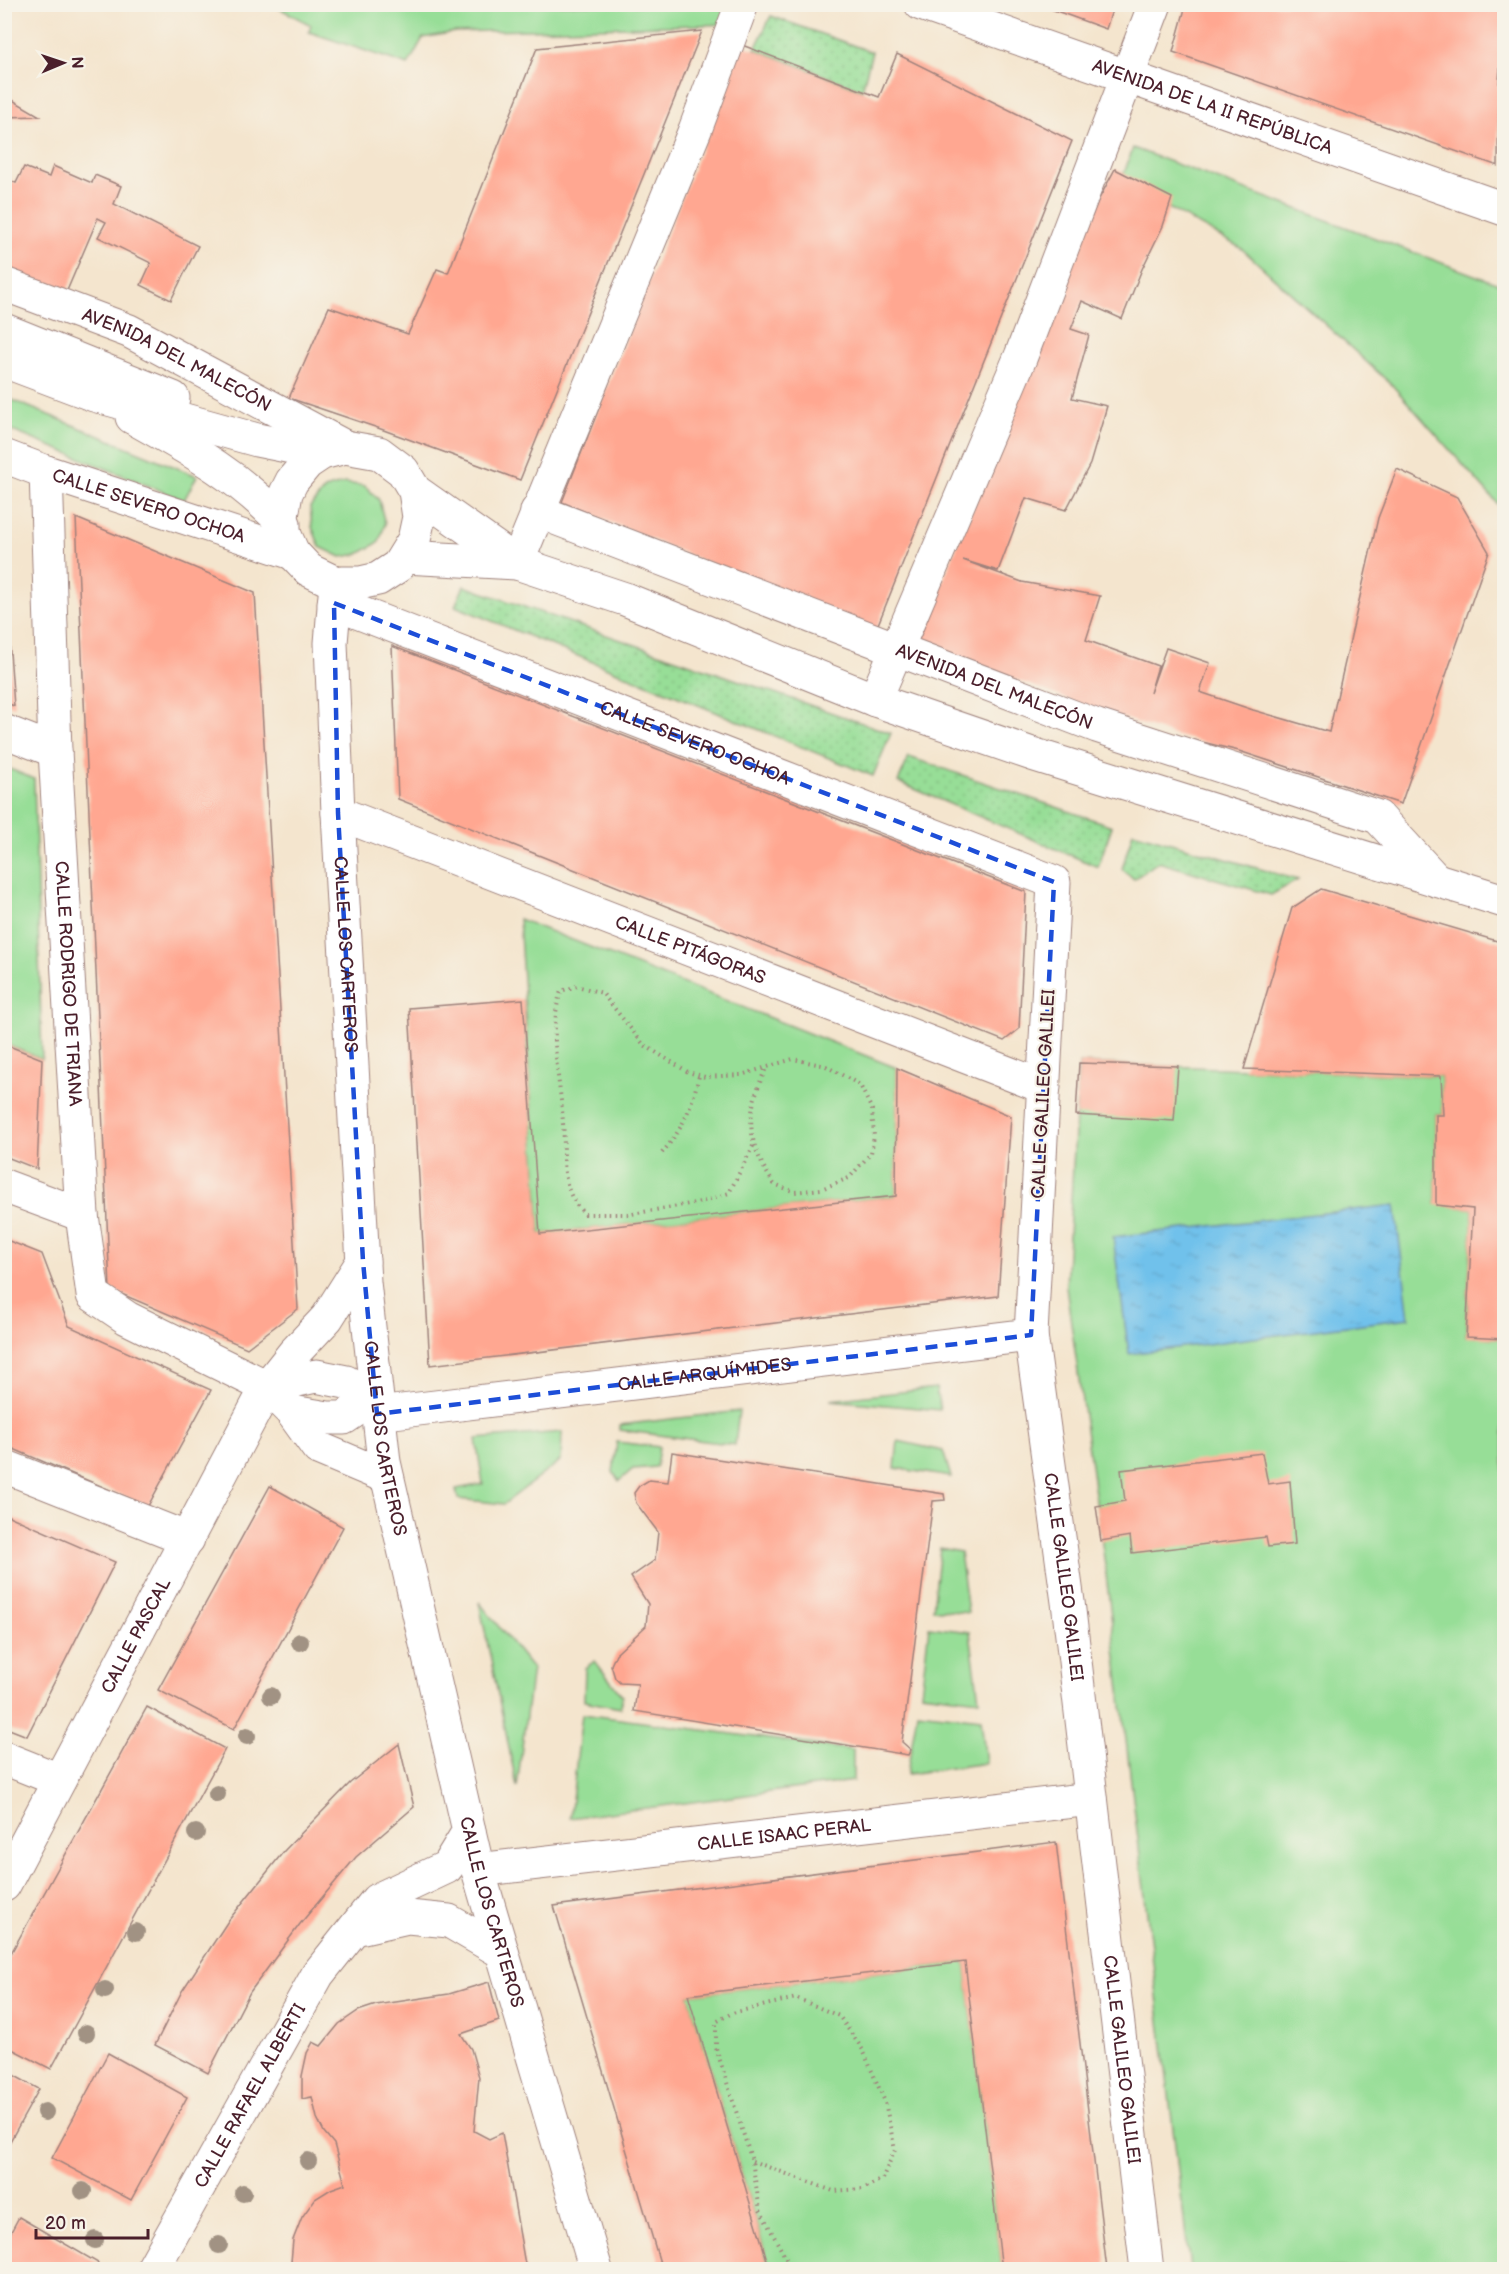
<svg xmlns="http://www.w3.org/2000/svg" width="1509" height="2274" font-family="'Balsamiq Sans',sans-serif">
<defs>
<pattern id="garden-dots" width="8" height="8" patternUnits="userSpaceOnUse" patternTransform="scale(1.5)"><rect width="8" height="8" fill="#97de97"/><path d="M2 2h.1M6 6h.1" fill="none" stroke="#84be82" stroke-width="1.8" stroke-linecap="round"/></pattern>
<pattern id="water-ripples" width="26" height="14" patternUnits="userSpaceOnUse" patternTransform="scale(1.5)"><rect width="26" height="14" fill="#6fc1eb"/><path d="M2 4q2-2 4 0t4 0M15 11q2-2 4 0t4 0" fill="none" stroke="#62a5ca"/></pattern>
</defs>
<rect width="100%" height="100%" fill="#f7f3e8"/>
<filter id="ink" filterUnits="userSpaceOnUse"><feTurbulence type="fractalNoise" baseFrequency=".0167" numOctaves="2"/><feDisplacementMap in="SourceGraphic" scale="12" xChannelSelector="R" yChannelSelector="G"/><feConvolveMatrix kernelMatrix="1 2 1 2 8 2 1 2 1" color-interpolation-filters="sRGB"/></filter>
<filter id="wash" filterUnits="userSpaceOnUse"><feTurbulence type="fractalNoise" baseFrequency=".008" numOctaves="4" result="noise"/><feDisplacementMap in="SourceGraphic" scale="24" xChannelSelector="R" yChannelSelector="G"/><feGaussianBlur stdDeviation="1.35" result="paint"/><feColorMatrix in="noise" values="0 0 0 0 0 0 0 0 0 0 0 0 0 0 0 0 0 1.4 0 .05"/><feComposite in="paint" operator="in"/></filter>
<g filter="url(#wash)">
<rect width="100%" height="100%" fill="#f4e5ce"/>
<g fill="#97de97" stroke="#707e61" stroke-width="1.5">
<path d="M273,5h469l-7,19 -280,8 -32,6 -15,27 -99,-33 2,-7z"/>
<path d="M1133,148l371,138v225l-112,-126 -151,-137 -120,-66z"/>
<path d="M4,397h1l192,79 -13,24 -179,-72z"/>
<path d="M345,483l20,3 14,14 6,24 -6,18 -20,12 -18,3 -21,-10 -8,-20 -2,-20 15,-18z"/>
<path d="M5,767l29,12 8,280 -37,-15z"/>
<path d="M519,919l378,149 -1,128 -356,38z"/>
<path d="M1079,1063l362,13 2,39h-7v89l37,5 -7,127 38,3v930h-314l-86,-711 -38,-271z"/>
<path d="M936,1388l4,22 -110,-10z"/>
<path d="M739,1411l-4,34 -115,-15v-5z"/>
<path d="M562,1432l-1,28 -57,44 -46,-5 -2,-10 27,-5 -7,-45z"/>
<path d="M898,1441l45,10 8,26 -56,-9z"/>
<path d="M617,1442l42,5 -3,20 -23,2 -14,12 -6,-9z"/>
<path d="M940,1548l20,4 8,61 -35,-4z"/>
<path d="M479,1602l53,66 -15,119z"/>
<path d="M929,1627l41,5 9,68 -58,-7z"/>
<path d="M595,1661l27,35 -2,12 -36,-7 1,-33z"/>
<path d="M917,1712l64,7 5,44 -79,11z"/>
<path d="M582,1714l271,36v31l-283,37z"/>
<path d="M965,1962l37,307h-232l-82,-274z"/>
</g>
<g fill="url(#garden-dots)" stroke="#707e61" stroke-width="1.5">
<path d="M771,16l101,36 -10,38 -107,-41z"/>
<path d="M464,586l427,147 -18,43 -418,-170z"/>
<path d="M909,757l203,69 -14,41 -200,-85z"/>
<path d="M1133,832l165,48 -27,15 -113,-33 -24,17 -12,-10z"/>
</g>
<path fill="url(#water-ripples)" stroke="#5c708b" stroke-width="1.5" d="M1395,1205l14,113 -280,36 -16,-117z"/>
<g id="blocks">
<g fill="#ffa791">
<path d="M1037,4h77l-8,25z"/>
<path d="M1186,5h318l-5,77 -1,84 -325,-114z"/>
<path d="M702,31l-182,449 -142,-52 -89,-30 40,-91 79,27 29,-65 11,4 89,-225z"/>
<path d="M742,45l137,52 18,-43 175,87 -197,491 -313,-130z"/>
<path d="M4,95l36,21 -36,1z"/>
<path d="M53,166l39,17 3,-8 26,11 -7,18 84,42 -27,54 -30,-15 10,-22 -53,-26 8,-15 -8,-4 -32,75 -62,-24v-91l12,5 8,-16 25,10z"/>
<path d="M1115,169l57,29 -9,28 -21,43 -20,50 -40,-18 -11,28 18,6 -17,63 35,8 -17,58 -24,46 -40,-12 -28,73 -35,-11 59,22 78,14 -14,44 72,26 -8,27 16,-45 44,15 -10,29 53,18 76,22 49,-214 19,-49 60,28 32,55 -88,252 -162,-53 -65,-16 -107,-36 -149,-57 180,-441z"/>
<path d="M76,518l179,75 43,716 -51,39 -137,-59z"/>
<path d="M4,598h2l8,108 -10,-4z"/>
<path d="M392,646l634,246 -7,137 -15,12 -606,-242z"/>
<path d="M1321,889l183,54v396l-38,-2 7,-128 -37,-4v-90h7l-2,-39 -197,-7 48,-161z"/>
<path d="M523,999l17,235 356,-38 1,-128 114,48 -13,180 -568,69 -21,-357z"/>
<path d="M4,1044l38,15 -5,110 -33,-13z"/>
<path d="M1079,1063l99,3 -4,55 -98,-6z"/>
<path d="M4,1239l38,15 27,72 142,64 -63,116 -144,-61z"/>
<path d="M672,1452l272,42 1,6 -12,1 -31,241 9,8 -3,5 -274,-44 4,-27 -18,-1 -5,-5 -4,-13 5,-11 30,-28 2,-22 -17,-27 24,-17 3,-28 -22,-29 -2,-10 5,-7 10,-6 19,2z"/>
<path d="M1262,1453l6,31 22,-3 5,63 -27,3 -2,-10 -134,16 -2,-17 -29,5 -5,-35 29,-5 -4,-31z"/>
<path d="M270,1486l73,41 -109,202 -76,-39z"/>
<path d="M4,1514l111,48 -88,174 -23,-9z"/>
<path d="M147,1707l78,42 -174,320 -47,-24v-79z"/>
<path d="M399,1744l15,63 -58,50 -56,67 -50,68 -42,81 -53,-28 27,-54 46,-70 56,-70 66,-68z"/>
<path d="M1056,1842l51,428h-105l-37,-308 -277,33 82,275h-108l-108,-364z"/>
<path d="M489,1982l10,39 -38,13 10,15 8,28 -5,54 15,8 13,-6 24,137h-233l-2,-8 2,-22 9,-23 13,-18 16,-10 14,-5 -11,-40 -10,-12 -7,-14 -5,-21 -10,2v-23l5,-23 6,-11 8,4 18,-22 19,-13 18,-6 73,-11z"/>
<path d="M108,2053l79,44 -56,103 -79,-42z"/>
<path d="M4,2070l35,19 -35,63z"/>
<path d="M19,2217l79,46 -3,7h-91v-25z"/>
</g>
</g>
</g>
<g filter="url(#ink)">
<use href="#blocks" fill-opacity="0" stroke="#9f827c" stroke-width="1.5"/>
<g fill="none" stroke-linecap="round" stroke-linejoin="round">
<g stroke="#9f827c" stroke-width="35">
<g id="minor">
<path id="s1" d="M921,4l583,205"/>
<path id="s2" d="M4,284l125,47 216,116"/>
<path id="s3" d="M4,456l42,16 247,81"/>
<path id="s4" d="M46,472l9,279 27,464 11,80 34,23 140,69 25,25 26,36 69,29"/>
<path id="s5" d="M537,511l560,215 281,91 58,63"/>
<path d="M517,563l178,-433 47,-126"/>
<path id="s6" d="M336,583l-5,60 7,170 26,469 20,180 94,408 118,400"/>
<path id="s7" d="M334,603l720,279 -23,453 37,267 79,668"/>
<path d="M875,700l146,-344 134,-352"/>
<path d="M4,731l51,20"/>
<path id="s8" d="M338,813l706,274"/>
<path d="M4,1186l78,29"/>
<path d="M267,1387l49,-11 30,6 29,15 -31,21h-16l-36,-6"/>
<path id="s9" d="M377,1414l654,-79"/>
<path d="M4,1466l184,73"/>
<path d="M4,1758l55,22"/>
<path id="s10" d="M478,1870l613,-71"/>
<path id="s11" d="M4,1885l263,-498 27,-34 33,-35 36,-57"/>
<path d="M355,1929l53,-12 41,4 53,31"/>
<path id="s12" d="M152,2270l166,-296 59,-74 70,-33 22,-36"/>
</g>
</g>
<g stroke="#9f827c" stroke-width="35">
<g id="secondary">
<path d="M4,330l169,68"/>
<path d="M4,361l90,34 163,45 65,13"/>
<path d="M132,417c57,32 106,58 152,107"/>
<path d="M415,491l4,26 -5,23 -16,26 -20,13 -18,4h-24l-27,-13 -16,-17 -8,-18 -3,-19 4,-23 6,-12 15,-18 15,-10 23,-6 34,6 24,18 12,20 102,72"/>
<path d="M404,557l113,6 108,36 250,101 157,54 472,147"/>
</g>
</g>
<g stroke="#9f827c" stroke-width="4" stroke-dasharray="1.5 4.5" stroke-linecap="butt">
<path d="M753,1146l-24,47 -28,9 -69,12h-47c-10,-9 -15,-18 -18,-31 -5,-18 -2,-41 -4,-59 -2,-43 -16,-91 -2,-133l16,-5 25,7 42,52 44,27 17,5 36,-2 52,-16 33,7 34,19 12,25 2,27 -3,16 -22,25 -28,11 -26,3 -21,-8c-29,-44 -29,-70 -7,-118"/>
<path d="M662,1153c22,-26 29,-45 37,-77"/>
<path d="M752,2161l81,30 30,-2 19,-10 13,-29 -10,-48 -22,-52 -24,-34 -43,-18 -64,15 -16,9v26l36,113 8,49 32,60"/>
</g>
<use href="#minor" stroke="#fff" stroke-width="33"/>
<use href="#secondary" stroke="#fff" stroke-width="33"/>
</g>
<g fill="#a19283">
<circle cx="300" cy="1642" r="9"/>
<circle cx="271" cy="1696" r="9"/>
<circle cx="247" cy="1736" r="9"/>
<circle cx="217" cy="1794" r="9"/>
<circle cx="196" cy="1833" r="9"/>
<circle cx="136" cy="1932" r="9"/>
<circle cx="105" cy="1990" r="9"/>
<circle cx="86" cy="2033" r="9"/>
<circle cx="45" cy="2112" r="9"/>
<circle cx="308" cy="2161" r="9"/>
<circle cx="83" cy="2191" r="9"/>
<circle cx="243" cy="2193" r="9"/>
<circle cx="95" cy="2240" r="9"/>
<circle cx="219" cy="2245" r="9"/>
</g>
</g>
<path fill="none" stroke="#1d4ed8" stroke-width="4.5" stroke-dasharray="12 8" stroke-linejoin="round" d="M334,603l720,279 -23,453 -654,79 -14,-153 -25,-448z"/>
<g text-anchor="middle" stroke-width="4.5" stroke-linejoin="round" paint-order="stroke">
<g font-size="18" fill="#4a1f2b" stroke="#f7f3e8">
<text dy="6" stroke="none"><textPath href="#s1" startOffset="309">AVENIDA DE LA II REPÚBLICA</textPath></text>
<text dy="6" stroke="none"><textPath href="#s2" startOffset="189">AVENIDA DEL MALECÓN</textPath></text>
<text dy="6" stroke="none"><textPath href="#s3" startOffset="153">CALLE SEVERO OCHOA</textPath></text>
<text dy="6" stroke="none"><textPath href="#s5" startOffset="490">AVENIDA DEL MALECÓN</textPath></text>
<text dy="6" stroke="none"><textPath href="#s7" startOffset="387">CALLE SEVERO OCHOA</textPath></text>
<text dy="6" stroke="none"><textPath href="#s8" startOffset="378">CALLE PITÁGORAS</textPath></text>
<text dy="6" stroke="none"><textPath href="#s6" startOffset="372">CALLE LOS CARTEROS</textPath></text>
<text dy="6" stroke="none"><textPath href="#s4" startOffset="512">CALLE RODRIGO DE TRIANA</textPath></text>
<text transform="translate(1043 1094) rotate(-87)" y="6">CALLE GALILEO GALILEI</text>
<text dy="6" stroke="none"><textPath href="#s9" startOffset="330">CALLE ARQUÍMIDES</textPath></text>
<text dy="6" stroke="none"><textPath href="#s6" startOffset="858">CALLE LOS CARTEROS</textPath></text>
<text dy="6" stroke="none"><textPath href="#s7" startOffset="1470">CALLE GALILEO GALILEI</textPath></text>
<text dy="6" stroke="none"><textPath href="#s11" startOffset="282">CALLE PASCAL</textPath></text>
<text dy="6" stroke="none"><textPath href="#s10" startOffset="308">CALLE ISAAC PERAL</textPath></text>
<text dy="6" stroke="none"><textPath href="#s6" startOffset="1344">CALLE LOS CARTEROS</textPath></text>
<text dy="6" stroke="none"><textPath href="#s7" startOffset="1956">CALLE GALILEO GALILEI</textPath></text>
<text dy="6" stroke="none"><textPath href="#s12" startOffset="200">CALLE RAFAEL ALBERTI</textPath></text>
</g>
</g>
<rect width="1509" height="2274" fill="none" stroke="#f7f3e8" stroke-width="24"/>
<g transform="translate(63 63) rotate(88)" stroke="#f7f3e8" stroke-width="4.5" paint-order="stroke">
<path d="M0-4.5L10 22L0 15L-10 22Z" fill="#4a1f2b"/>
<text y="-9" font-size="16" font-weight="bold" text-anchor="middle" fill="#4a1f2b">N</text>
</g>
<path d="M36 2229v9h112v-9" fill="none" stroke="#4a1f2b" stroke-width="3"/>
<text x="45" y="2229" font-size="18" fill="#4a1f2b" stroke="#f7f3e8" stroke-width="4.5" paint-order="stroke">20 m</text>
</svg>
